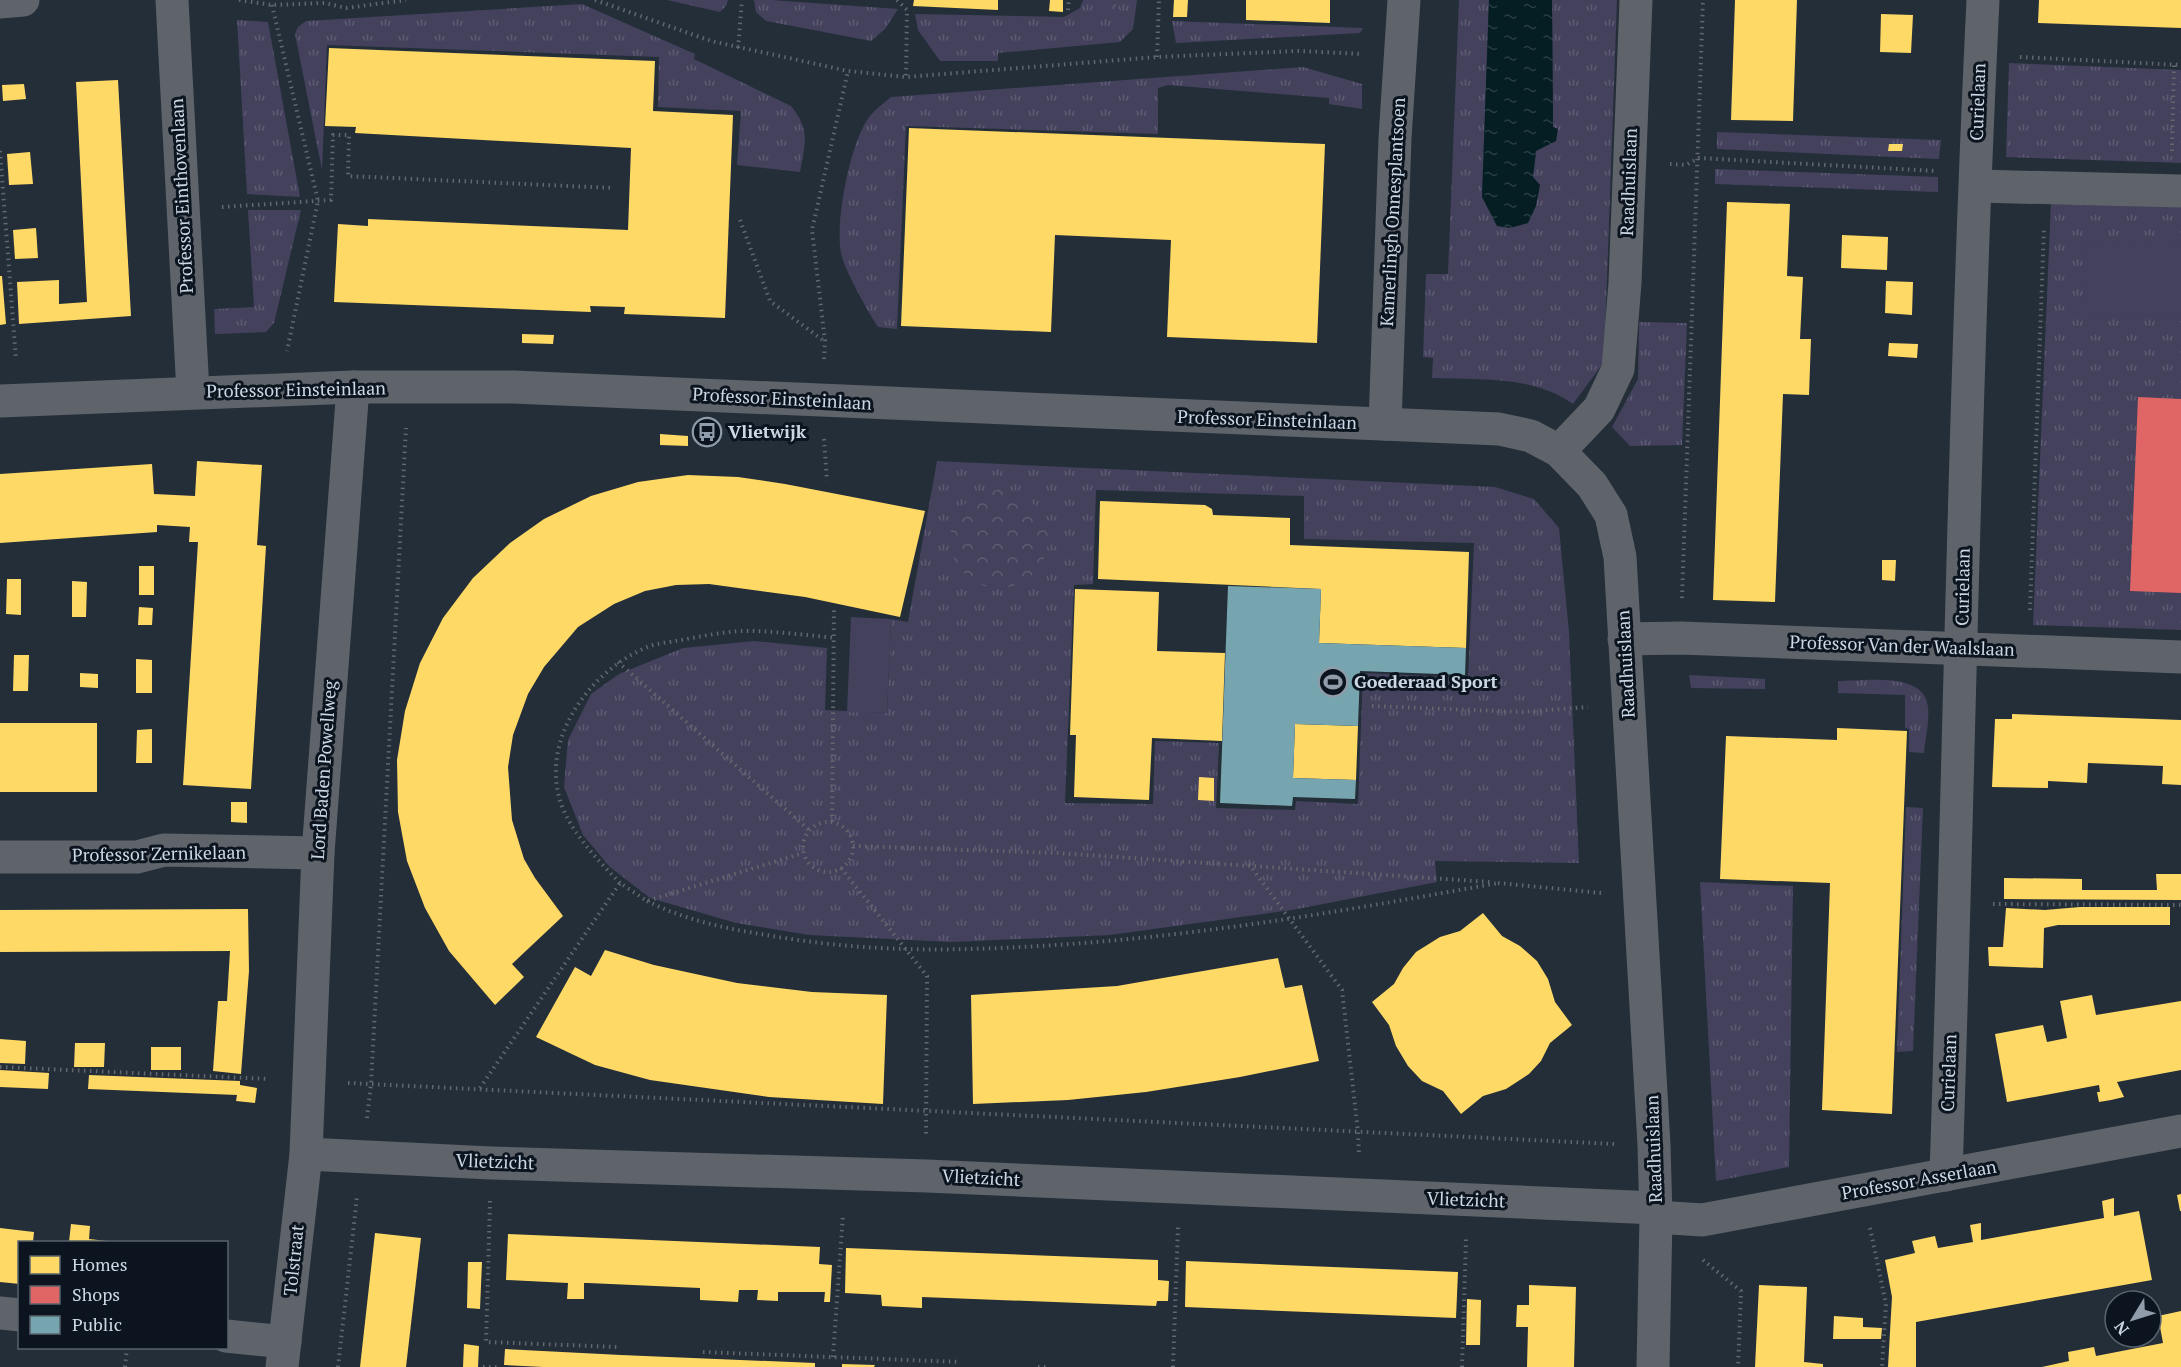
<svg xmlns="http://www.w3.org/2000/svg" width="2181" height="1367" font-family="'PT Serif',serif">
<defs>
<pattern id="grass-tufts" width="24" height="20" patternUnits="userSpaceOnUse" patternTransform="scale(1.5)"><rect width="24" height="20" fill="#44415d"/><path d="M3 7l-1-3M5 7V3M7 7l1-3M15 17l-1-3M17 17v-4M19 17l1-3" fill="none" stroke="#5e5c74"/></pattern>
<pattern id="park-crowns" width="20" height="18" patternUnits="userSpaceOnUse" patternTransform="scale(1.5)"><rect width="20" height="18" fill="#44415d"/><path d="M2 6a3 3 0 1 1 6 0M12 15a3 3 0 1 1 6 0" fill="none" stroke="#5e5c74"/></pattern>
<pattern id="water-ripples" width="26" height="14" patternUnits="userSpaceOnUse" patternTransform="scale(1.5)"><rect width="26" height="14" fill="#051e24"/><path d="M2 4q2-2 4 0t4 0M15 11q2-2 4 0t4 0" fill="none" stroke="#283e44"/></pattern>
</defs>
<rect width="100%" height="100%" fill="#232e39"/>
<g fill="url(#grass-tufts)" fill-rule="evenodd">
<path d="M667,0h61l-2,6 -6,6z"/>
<path d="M754,0h17l127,9 -13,20 -14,12 -105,-20 -10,-9z"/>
<path d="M1083,0h54l-4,29 -13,13 -122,11v8h-58l-22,-31 -3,-16 149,3 16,-9z"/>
<path d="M1459,0h30l-7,197 51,-20 3,-26 22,-22 -5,-2 -1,-127h65l-13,362 -31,42c-41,-29 -93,-24 -141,-26l1,-20 -10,-1 3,-83h22z"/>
<path d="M582,4l113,50 -1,5 97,47c20,25 14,37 9,66l-63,-7 4,-54 -83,-4 1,-50 -332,-12 -5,125 -27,-136 3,-7 8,-6z"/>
<path d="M237,20l31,2 32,175 -53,-3z"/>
<path d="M1172,21l191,7 -3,5 -184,10z"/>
<path d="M2009,63l172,7v93l-175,-6z"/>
<path d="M1303,67l59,17v25l-33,-5v-6l-161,-13 -10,3v46l-252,-8 -9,203 -19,-2c-10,-15 -34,-58 -37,-74 -6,-32 9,-107 26,-133 6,-9 16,-16 24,-23z"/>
<path d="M1717,132l224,8 -2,19 -222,-10z"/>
<path d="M1715,169l223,8v15l-223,-8z"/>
<path d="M2051,201l130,4v425l-148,-5z"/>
<path d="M248,210h53l-27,113 -8,9 -51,2 -1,-25 40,-2z"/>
<path d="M1639,322l48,1 -5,122 -52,1 -18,-19 26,-48z"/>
<path d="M937,461l558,26 39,12 25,29 10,104 10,231 -144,-2 2,21 -145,28 -182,25 -159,7 -142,-7 -73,-12 -86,-25 -40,-31 -27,-32 -19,-48 4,-47 23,-46 28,-20 64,-26 71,-7 73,7 -2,62 62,3 4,-94 17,3zM1096,490l208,6v43l170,4 -6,135 -105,-5 -5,131 -62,-3 -1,9 -79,-2 3,-65 -64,-2 -2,63 -88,-1 9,-218 19,-1z"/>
<path d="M1689,675l76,4v10l-74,-1z"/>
<path d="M1838,681c25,0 81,-9 89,21 4,14 -2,36 -3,51l-15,-1v-23l-4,-1v-33l-67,-2z"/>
<path d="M1906,807l17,1 -10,243 -16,1z"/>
<path d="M1700,882l93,4 -4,281 -73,14z"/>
</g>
<g fill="url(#park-crowns)">
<path d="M1089,0h29l-6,15z"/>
<circle cx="999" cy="539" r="49"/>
</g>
<g fill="#44415d">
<path d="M2086,240l95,3v75l-97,-4z"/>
<path d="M851,617l40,2 -4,94 -40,-1z"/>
</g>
<path fill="url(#water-ripples)" d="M1489,0h63l1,127 5,2 -2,12 -20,10 -3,26 7,8 -4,21 -8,17 -17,5 -14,-2 -15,-29z"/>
<g fill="#ffd966">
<path d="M914,0h84v10l-85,-4z"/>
<path d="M1050,0h13v12l-14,-1z"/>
<path d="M1174,0h14l-1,17h-14z"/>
<path d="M1246,0h84v23l-84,-3z"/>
<path d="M1735,0h62l-4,121 -62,-1z"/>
<path d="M2039,0h142v28l-143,-5z"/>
<path d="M1881,14l32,1 -2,38 -31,-1z"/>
<path d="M329,48l326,13 -2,50 80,4 -8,203 -101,-4 1,-7 -35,-1 1,6 -257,-10 4,-78 30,2v-7l260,11 3,-82 -276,-15 1,-6 -31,-1z"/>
<path d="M118,80l13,236 -112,8 -2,-42 42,-2v24l28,-2 -11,-220z"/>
<path d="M24,84l2,15 -23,2 -1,-16z"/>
<path d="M909,128l416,16 -8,199 -150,-6 4,-97 -116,-5 -4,97 -150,-6z"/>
<path d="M1889,144h14l-1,7h-14z"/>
<path d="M30,152l3,32 -24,1 -2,-31z"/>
<path d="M1727,202l63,2 -3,72 16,1 -3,62h11l-2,56 -26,-1 -8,208 -62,-2z"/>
<path d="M36,228l2,30 -23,1 -2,-29z"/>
<path d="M1842,235l46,2 -1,33 -46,-2z"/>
<path d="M0,276h2l4,48 -6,1z"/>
<path d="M1886,281l27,1 -1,33 -27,-2z"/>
<path d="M522,334l32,1 -1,9 -31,-1z"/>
<path d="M1889,343l29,1 -1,14 -29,-2z"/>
<path d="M660,434l28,2v10l-28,-1z"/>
<path d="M197,461l65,4 -5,80 9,1 -15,243 -68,-4 15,-243h-9l1,-15 -33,-2v7l-157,11v-69l152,-10 2,30 41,2z"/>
<path d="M688,475l50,2 47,7 140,27 -25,106 -95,-20 -96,-13 -33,1 -31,6 -31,13 -36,23 -34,40 -16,27 -15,41 -5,32 4,53 12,39 11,19 28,38 -51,48 12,13 -29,28 -46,-54 -24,-43 -18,-47 -9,-49 -1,-52 8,-49 15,-48 23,-45 30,-40 37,-35 34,-24 47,-23 47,-14z"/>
<path d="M1100,501l105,4 7,4 1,6 77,3v27l179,7 -3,96 -147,-5 2,-54 -223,-10z"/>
<path d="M1882,560h14l-1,21 -13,-1z"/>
<rect x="139" y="566" width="15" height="29"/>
<path d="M7,579h14v36l-15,-1z"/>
<path d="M72,581l15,1 -1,35h-14z"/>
<path d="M1075,589l84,3 -2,59 68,2 -3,88 -70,-3 -3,62 -75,-3 2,-62h-6z"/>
<path d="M139,607l14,1 -1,17h-14z"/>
<path d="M14,655h15l-1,36h-15z"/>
<path d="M136,659l16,1v33h-16z"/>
<path d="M80,673l18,1v14l-18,-1z"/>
<path d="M2012,714l169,6v65l-19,-1 1,-18 -75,-3 -1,20 -39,-2v7l-56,-1 3,-68h17z"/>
<rect x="0" y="723" width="97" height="69"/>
<path d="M1295,724l63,2 -2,54 -63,-2z"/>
<path d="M1837,728l70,3 -15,383 -70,-4 8,-227 -110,-4 6,-143 111,4z"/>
<path d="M152,729v34h-16l1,-33z"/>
<path d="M1199,777l15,1v23l-16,-1z"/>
<path d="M231,802h16v21l-16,-1z"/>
<path d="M2156,874h25v26l-177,-1v-21l78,1v11h75z"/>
<path d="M2080,907h90v18h-112l-14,3 -1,40 -54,-2 -1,-19h15l3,-39 39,2z"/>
<path d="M248,909l1,62 -8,103 -28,-3 5,-70h9l3,-50 -230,1v-42z"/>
<path d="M1483,913l19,23 18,10 17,15 11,18 7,23 17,23 -22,18 -9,18 -12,13 -23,15 -23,7 -22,18 -18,-23 -21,-10 -14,-15 -12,-20 -7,-21 -17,-23 22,-18 9,-16 13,-16 24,-15 20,-6z"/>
<path d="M605,950l49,15 83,18 75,9 75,3 -4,109 -114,-7 -119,-17 -55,-15 -59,-28 39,-70 16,9z"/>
<path d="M1278,958l7,30 17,-3 17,76 -79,16 -94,15 -78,8 -95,4 -2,-109 146,-9z"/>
<path d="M2092,995l4,20 85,-14v69l-64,12 7,15 -13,3 -12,2 -2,-10h3l-1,-7 -92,17 -12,-68 48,-9 4,17 20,-4 -7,-37z"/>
<path d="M0,1039l26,2 -1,23 -25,-1z"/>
<path d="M75,1043h30l-1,24h-30z"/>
<rect x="151" y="1047" width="30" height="23"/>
<path d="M0,1070l49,3 -1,16 -48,-2z"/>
<path d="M89,1075l151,6v4l17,3 -2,15 -19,-2 1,-6 -149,-6z"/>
<path d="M2181,1194v17h-1l-3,-16z"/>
<path d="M2114,1198v18l25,-5 13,69 -236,42v45h-28l4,-70 -7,-37 30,-7 -3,-12 23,-5 3,12 35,-6 -3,-17 11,-2v17l123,-22 -2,-17z"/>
<path d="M71,1224l19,2 -1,13 27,3h-47z"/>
<path d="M0,1228l34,4 -1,10h-13v42l-20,-2z"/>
<path d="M375,1233l46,5 -15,129h-46z"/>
<path d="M508,1234l312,13 -1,17 13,1 -2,37h-6l1,-10h-47v9l-21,-1 1,-10h-19l-1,12 -38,-2v-12l-112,-5h-4v16h-17l1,-16 -62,-3z"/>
<path d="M846,1248l312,12v20l11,1 -1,20h-11l-1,5 -234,-9v11l-40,-2 -1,-11 -36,-2z"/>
<path d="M1186,1261l272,11 -2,46 -271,-11z"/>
<path d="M468,1262h14l-2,47 -13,-1z"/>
<path d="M1529,1285l47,2 -2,80h-47l1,-40h-12l1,-22h12z"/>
<path d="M1759,1285l48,2 -3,75 19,2v3h-68z"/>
<path d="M1467,1299l14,1 -1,45h-14z"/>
<path d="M2181,1311v56h-139l27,-6 -1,-9 26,-5 2,9 67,-13 -5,-27z"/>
<path d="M1834,1316l29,2v9l19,1 -1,11h-48z"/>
<path d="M464,1344l15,2 -1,21h-15z"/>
<path d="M505,1349l116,6 194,8v4h-272l-39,-2z"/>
<path d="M842,1364l33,1 -1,2h-32z"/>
</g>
<path fill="#e06666" d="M2138,397l43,2v194l-51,-2z"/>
<path fill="#76a5af" d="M1228,586l93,3 -2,54 147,5 -1,27 -105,-4 -2,55 -63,-2 -2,54 63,2 -1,19 -62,-2 -1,9 -72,-3z"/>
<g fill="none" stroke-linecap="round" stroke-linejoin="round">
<g stroke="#63676e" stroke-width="4" stroke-dasharray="1.5 4.5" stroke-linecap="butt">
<path d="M239,0l33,5 53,-2 21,5 60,-8"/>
<path d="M595,0l116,41 137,30 58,6 251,-20 142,-6 63,3"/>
<path d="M897,0l10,10 -1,67"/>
<path d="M272,5l46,196 -31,150"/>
<path d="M1068,10l1,-10"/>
<path d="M738,48l4,-48"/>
<path d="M1157,57l2,-57"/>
<path d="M2020,57l161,8"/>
<path d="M0,151l16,209"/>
<path d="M2172,151l2,-86"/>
<path d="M1670,164l16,1 13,-7 237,13"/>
<path d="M222,207l109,-7 2,-65h16l-1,41 265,12"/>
<path d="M740,220l30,81 54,40"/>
<path d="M824,359l1,-18 -13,-111 36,-159"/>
<path d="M824,439l3,42"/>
<path d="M1682,598l21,-598"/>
<path d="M2030,610l14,-382"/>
<path d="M618,662l191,168"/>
<path d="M1372,706l150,6 66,-5"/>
<circle cx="828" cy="847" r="25"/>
<path d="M832,822l2,-212"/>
<path d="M853,846l204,7 433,29"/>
<path d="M1249,864l93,126 16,142 1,24"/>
<path d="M841,868l86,108 -1,162"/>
<path d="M620,883c-21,-22 -44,-45 -56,-72 -29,-66 24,-141 86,-165 9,-3 21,-4 31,-6 23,-4 49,-10 73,-9 27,1 54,4 82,7"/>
<path d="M1498,883l103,10"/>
<path d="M647,901c46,23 93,30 144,38 86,13 162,12 248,7 157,-9 305,-35 459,-63"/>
<path d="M1993,904l188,1"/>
<path d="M0,1067l269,12"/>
<path d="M348,1083l1266,61"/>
<path d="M480,1088l140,-205 27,18 156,-48"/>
<path d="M367,1118l4,-34 35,-656"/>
<path d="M490,1201l-4,141 132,5"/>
<path d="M1870,1228l16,76 -4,63"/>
<path d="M1703,1260l38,31 -3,76"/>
<path d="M703,1352l257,10"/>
<path d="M833,1357l10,-143"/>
<path d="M125,1367l2,-19"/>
<path d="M338,1367l19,-170"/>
<path d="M483,1367h14"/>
<path d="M1038,1367h11"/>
<path d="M1173,1367l5,-140"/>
<path d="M1462,1367l4,-128"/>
</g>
<g stroke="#5f646a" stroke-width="33">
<path d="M172,0l21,392"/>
<path d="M0,2l23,-2"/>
<path d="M1976,186l205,5"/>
<path d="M1385,424l10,-286 9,-138"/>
<path d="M1559,451l40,-42 19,-40 7,-86 11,-283"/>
<path d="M1624,639l57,-1 500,19"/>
<path d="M0,857h137l27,-7 154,3"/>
<path d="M306,1154l185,9 436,13 729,32"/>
<path d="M1946,1175c13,-392 18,-784 37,-1175"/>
<path d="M1656,1217l46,3 479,-89"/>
<path d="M0,1313l20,2"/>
<path d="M226,1336l59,6"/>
<path d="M282,1367l24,-213 12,-301 35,-466"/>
</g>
<path stroke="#5f646a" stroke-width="33" d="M0,401l353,-14h161l985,42 32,7 28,15 33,34 19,30 9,42 34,588 2,72 -3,150"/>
</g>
<defs>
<g id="bus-ring" transform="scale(1.5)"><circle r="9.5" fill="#0c151f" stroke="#909ca9" stroke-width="1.5"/><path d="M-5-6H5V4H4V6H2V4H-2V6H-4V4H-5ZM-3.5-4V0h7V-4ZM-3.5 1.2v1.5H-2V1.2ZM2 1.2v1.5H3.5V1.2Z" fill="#909ca9"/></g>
<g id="stadium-ring" transform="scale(1.5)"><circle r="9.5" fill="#0c151f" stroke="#909ca9" stroke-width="1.5"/><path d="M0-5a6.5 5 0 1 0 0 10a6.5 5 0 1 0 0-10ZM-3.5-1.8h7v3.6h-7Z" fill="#909ca9"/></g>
</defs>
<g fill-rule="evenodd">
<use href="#bus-ring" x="707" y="432"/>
<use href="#stadium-ring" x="1333" y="682"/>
</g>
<g text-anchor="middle" stroke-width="6" stroke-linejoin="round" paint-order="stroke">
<g font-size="18" fill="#cbd7e5" stroke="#0c151f">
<text transform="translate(1978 102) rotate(-88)" y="6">Curielaan</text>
<text transform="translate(1629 182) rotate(-88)" y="6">Raadhuislaan</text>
<text transform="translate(182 196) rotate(-93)" y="6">Professor Einthovenlaan</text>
<text transform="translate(1393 212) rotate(-87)" y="6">Kamerlingh Onnesplantsoen</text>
<text transform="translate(296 390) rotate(-1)" y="6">Professor Einsteinlaan</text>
<text transform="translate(782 399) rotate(3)" y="6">Professor Einsteinlaan</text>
<text transform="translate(1267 420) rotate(2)" y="6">Professor Einsteinlaan</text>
<text transform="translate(1963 587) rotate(-89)" y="6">Curielaan</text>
<text transform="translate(1902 646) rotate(2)" y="6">Professor Van der Waalslaan</text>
<text transform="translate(1626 664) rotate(-93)" y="6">Raadhuislaan</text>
<text transform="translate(324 770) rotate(-86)" y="6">Lord Baden Powellweg</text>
<text transform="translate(159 854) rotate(-1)" y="6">Professor Zernikelaan</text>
<text transform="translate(1949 1073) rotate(-88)" y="6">Curielaan</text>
<text transform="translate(1654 1149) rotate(-92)" y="6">Raadhuislaan</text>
<text transform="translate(495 1162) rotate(2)" y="6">Vlietzicht</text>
<text transform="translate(981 1178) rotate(3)" y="6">Vlietzicht</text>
<text transform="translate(1919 1180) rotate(-10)" y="6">Professor Asserlaan</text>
<text transform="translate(1466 1200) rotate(2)" y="6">Vlietzicht</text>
<text transform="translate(294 1260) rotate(-84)" y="6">Tolstraat</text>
</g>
<g font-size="18" font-weight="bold" fill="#cbd7e5" stroke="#0c151f" text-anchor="start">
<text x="728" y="438">Vlietwijk</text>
<text x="1354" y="688">Goederaad Sport</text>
</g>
</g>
<rect x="18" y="1241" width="210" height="108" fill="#0c151f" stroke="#58636e" stroke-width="1.5"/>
<rect x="30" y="1256" width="30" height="18" fill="#ffd966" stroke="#58636e" stroke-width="1.5"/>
<text x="72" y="1271" font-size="18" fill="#cbd7e5">Homes</text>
<rect x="30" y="1286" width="30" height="18" fill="#e06666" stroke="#58636e" stroke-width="1.5"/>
<text x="72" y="1301" font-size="18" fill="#cbd7e5">Shops</text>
<rect x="30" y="1316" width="30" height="18" fill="#76a5af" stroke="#58636e" stroke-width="1.5"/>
<text x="72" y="1331" font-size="18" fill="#cbd7e5">Public</text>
<g transform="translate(2133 1319) rotate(232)"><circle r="28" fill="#0c151f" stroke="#58636e" stroke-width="1.5"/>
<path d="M0-4.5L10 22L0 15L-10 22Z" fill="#909ca9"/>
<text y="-9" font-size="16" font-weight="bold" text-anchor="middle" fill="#cbd7e5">N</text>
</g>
</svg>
